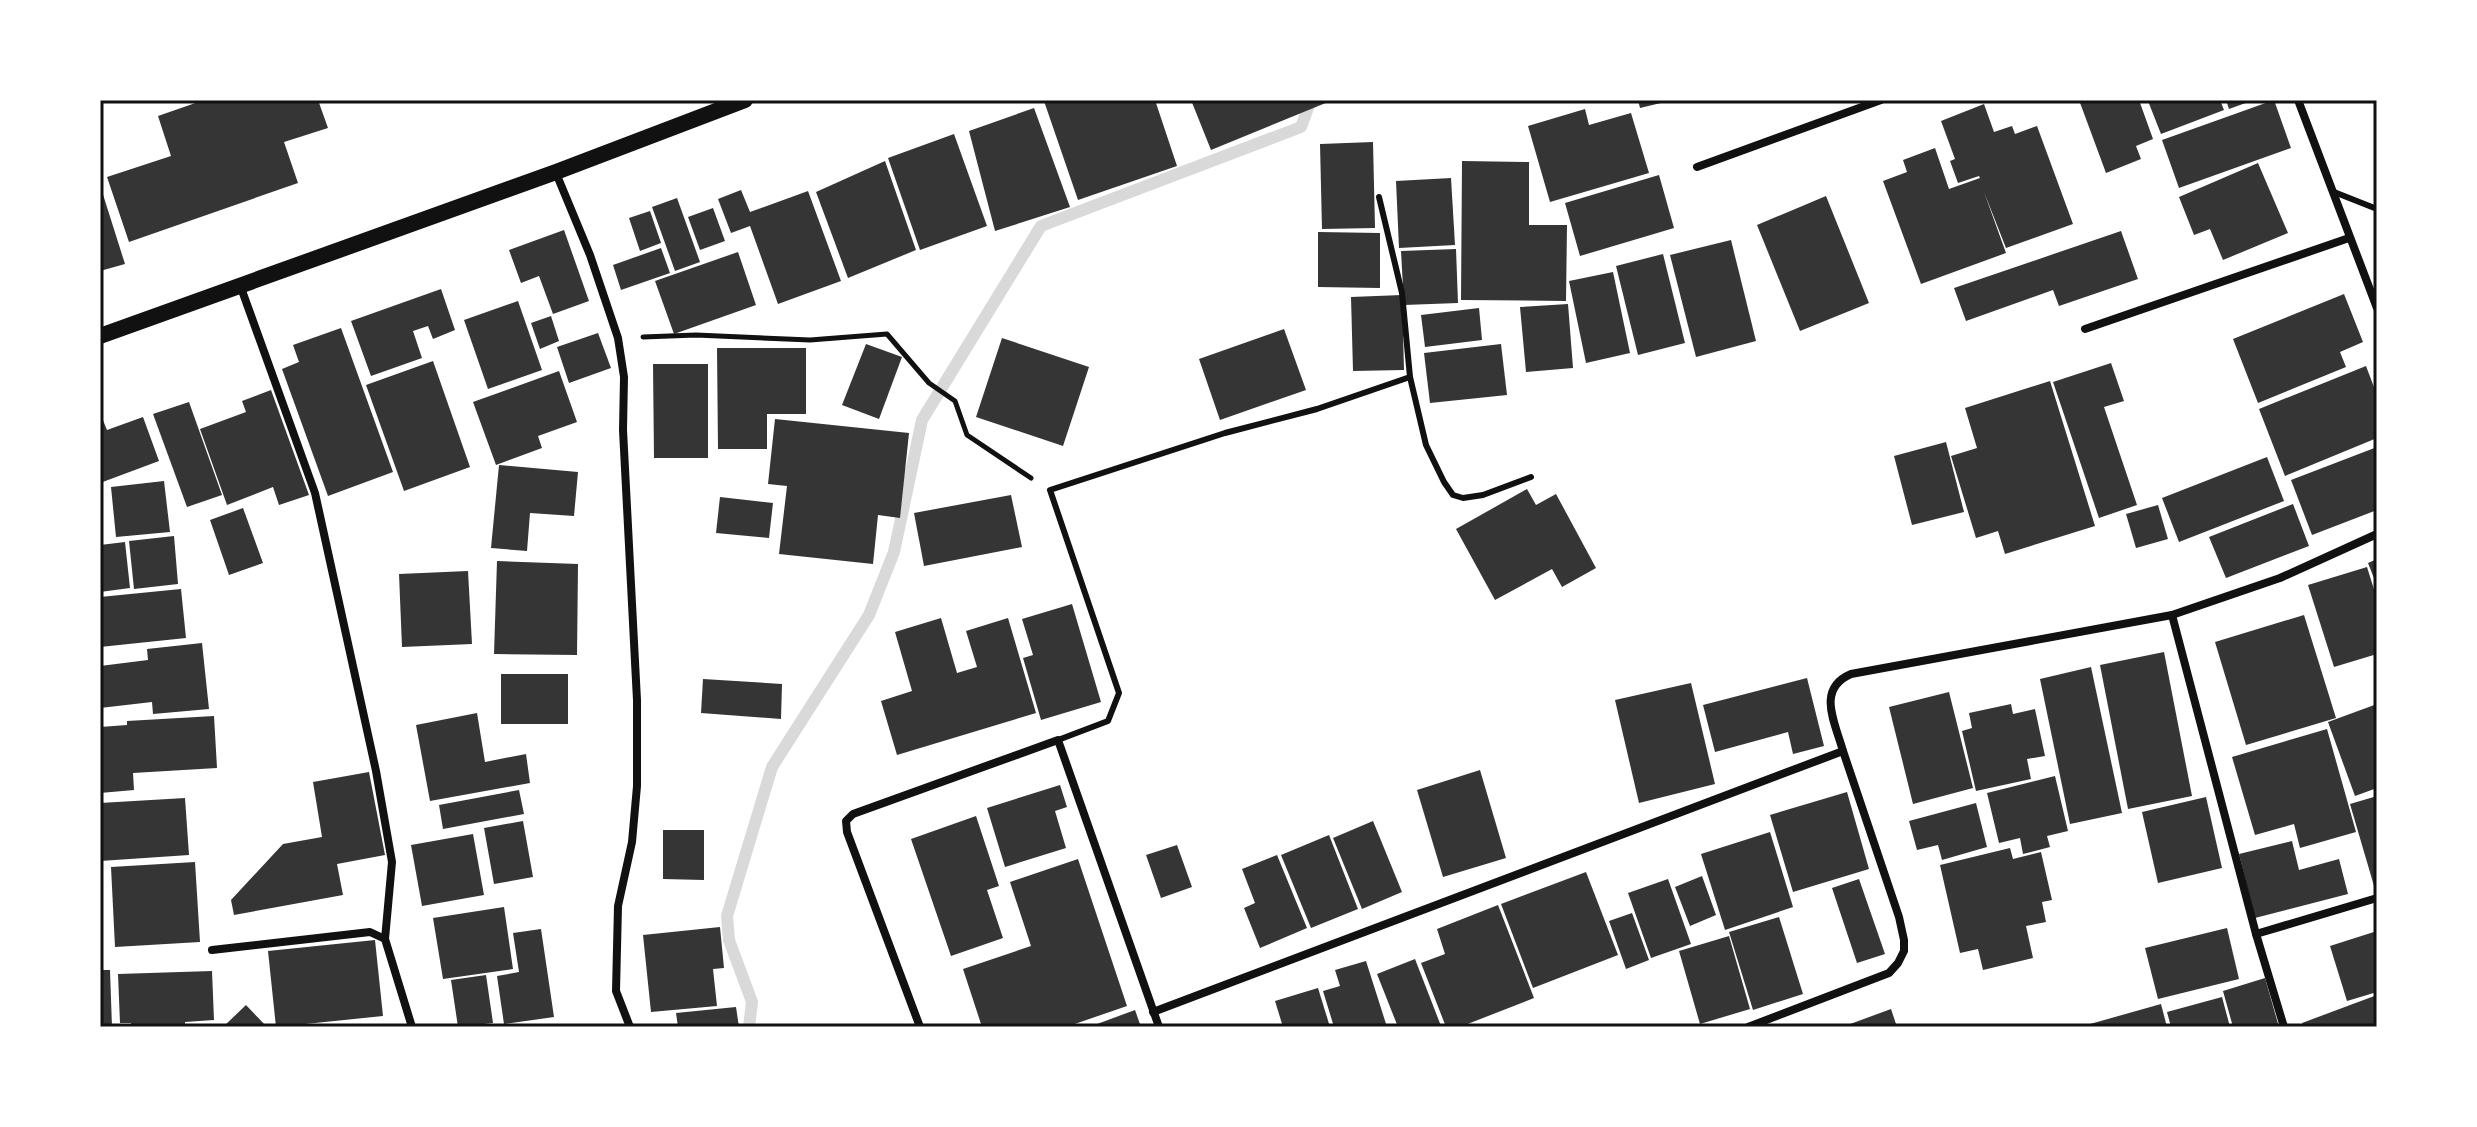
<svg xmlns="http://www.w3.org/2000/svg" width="2477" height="1127" font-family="'Nunito Sans',sans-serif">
<rect width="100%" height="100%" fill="#fff"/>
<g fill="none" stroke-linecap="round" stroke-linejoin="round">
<path stroke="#d9d9d9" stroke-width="12" d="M749,1027l3,-25 -23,-62 -2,-24 45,-149 97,-152 25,-63 28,-132 119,-194 260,-99 10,-27"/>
</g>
<g fill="#353535">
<path d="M204,100h114l10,28 -44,14 14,41 -169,59 -22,-65 64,-21 -13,-40z"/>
<path d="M1155,100l22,66 -99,34 -34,-99z"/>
<path d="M1191,100h142l-122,50z"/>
<path d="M1638,100h31v1l-29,7z"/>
<path d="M2079,100h60l14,39 -17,7 5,13 -35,14z"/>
<path d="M2151,100h69l4,10 -63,24 -13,-33z"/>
<path d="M2226,100h28l-25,9z"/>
<path d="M2274,100l17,48 -112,40 -17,-48z"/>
<path d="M1984,104l10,28 18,-6 3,8 22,-8 36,98 -67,24 -22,-56 22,61 -85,31 -38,-103 24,-9 -4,-12 32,-12 14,41 31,-11 -1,-2 -21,7 -8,-22 5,-2 -14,-38z"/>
<path d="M1034,108l36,99 -75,24 -26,-100z"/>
<path d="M1585,109l4,16 42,-12 18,60 -99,29 -22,-76z"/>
<path d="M954,134l33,92 -67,24 -32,-92z"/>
<path d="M1373,142l2,86 -53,1 -2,-85z"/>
<path d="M885,161l31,89 -68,28 -32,-86z"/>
<path d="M1462,161l67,1v63h38l-1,76 -105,-1z"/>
<path d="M2258,163l30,70 -65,27 -13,-31 -16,6 -15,-38z"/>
<path d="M1659,175l15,53 -94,28 -15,-53z"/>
<path d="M1451,178l4,67 -56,3 -3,-67z"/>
<path d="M100,185l25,79 -25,7z"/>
<path d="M741,190l9,22 58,-21 33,90 -63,23 -28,-78 -19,7 -13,-34z"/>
<path d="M1826,196l43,107 -69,28 -43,-106z"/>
<path d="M677,198l23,64 -25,9 -23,-64z"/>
<path d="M713,208l12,33 -25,9 -12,-33z"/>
<path d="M650,211l11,32 -21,8 -11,-33z"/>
<path d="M564,230l25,71 -36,13 -14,-38 -18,7 -12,-33z"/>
<path d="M2121,231l17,48 -79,27 -6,-16 -87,31 -12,-33z"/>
<path d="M1318,232l62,1v55l-62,-1z"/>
<path d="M1731,240l25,101 -60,16 -26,-102z"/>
<path d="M661,248l9,25 -49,17 -8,-25z"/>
<path d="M1456,249l2,54 -54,2 -3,-54z"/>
<path d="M738,252l18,53 -82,29 -19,-53z"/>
<path d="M1663,254l22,89 -47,12 -22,-89z"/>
<path d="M1613,272l17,81 -44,10 -17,-82z"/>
<path d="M441,289l14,41 -22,9 -5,-13 -15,5 9,27 -51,18 -20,-55z"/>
<path d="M2344,294l19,48 -23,10 6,15 -88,36 -25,-64z"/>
<path d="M1402,295l2,75 -51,1 -2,-74z"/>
<path d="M518,301l24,69 -54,19 -24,-69z"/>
<path d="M1568,304l5,64 -47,4 -6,-65z"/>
<path d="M1479,308l3,32 -57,7 -4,-32z"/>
<path d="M551,316l8,25 -19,8 -9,-26z"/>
<path d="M341,328l52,144 -65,24 -46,-127 17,-7 -6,-17z"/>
<path d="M1284,329l22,61 -86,30 -21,-61z"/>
<path d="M598,333l13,35 -42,15 -12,-36z"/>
<path d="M1002,338l87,29 -26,79 -87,-29z"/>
<path d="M866,344l36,13 -23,62 -37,-14z"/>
<path d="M1501,344l6,51 -77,8 -6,-50z"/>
<path d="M717,348h89v66h-39v35h-49z"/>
<path d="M433,361l37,106 -66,24 -38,-106z"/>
<path d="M2111,363l13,38 -20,6 33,98 -38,13 -46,-136z"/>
<path d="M653,364h55v94h-54z"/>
<path d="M2366,366l11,29v43l-92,38 -26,-67z"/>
<path d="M559,371l18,51 -39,14 4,12 -46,17 -23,-63z"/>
<path d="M2050,381l45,145 -90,28 -7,-23 -22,7 -25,-82 26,-8 -12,-40z"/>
<path d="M271,390l38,105 -30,10 -6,-18 -46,18 -27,-76 46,-17 -4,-11z"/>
<path d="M189,402l33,93 -35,12 -34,-93z"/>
<path d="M100,413l7,17 36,-13 16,44 -59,22z"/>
<path d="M775,419l134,14 -9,85 -22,-3 -5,49 -94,-10 8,-68 -19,-2z"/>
<path d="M1946,442l18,70 -52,13 -18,-69z"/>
<path d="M2377,447v63l-65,25 -21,-55z"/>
<path d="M2267,457l17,44 -105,41 -17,-44z"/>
<path d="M499,465l79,7 -4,44 -44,-3 -3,38 -36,-3z"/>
<path d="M164,481l6,51 -54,5 -5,-50z"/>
<path d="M1527,489l9,16 20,-11 40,74 -34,19 -10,-18 -57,31 -39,-71z"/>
<path d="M1011,495l11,52 -98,19 -10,-53z"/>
<path d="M720,497l53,6 -4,35 -53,-5z"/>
<path d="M2293,504l16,42 -83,32 -17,-41z"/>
<path d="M2158,505l10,34 -32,9 -10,-34z"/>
<path d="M243,508l20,55 -34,12 -19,-55z"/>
<path d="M174,536l4,48 -44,5 -5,-48z"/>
<path d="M125,542l5,46 -30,4v-47z"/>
<path d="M2377,559v27l-9,-23z"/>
<path d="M497,561l81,3 -1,91 -83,-1z"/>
<path d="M2367,567l10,32v55l-43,13 -26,-82z"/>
<path d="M468,571l4,73 -70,3 -3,-73z"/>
<path d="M181,589l5,49 -86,9v-50z"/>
<path d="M1072,604l29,98 -60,18 -18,-62 10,-3 -11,-36z"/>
<path d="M2304,615l32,103 -90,27 -31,-103z"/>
<path d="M941,618l16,55 20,-6 -11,-36 42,-13 28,95 -139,42 -16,-54 31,-10 -17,-59z"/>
<path d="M202,643l7,66 -56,5 -1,-12 -52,6v-42l48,-6 -1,-11z"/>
<path d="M2164,652l28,144 -64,13 -28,-144z"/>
<path d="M2091,667l31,146 -52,11 -30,-145z"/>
<rect x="501" y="674" width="67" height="50"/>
<path d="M1807,678l17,68 -31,8 -5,-22 -73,20 -12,-47z"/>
<path d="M703,679l79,5 -1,35 -80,-6z"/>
<path d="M1691,683l24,101 -76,19 -24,-103z"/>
<path d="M1949,692l24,96 -60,16 -24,-97z"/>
<path d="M2011,704l2,10 22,-5 10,47 -18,3 4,20 -55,12 -14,-60 10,-3 -3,-15z"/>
<path d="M2377,704v84l-22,8 -27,-74z"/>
<path d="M477,713l8,49 41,-8 4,29 -100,18 -14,-76z"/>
<path d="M214,716l3,52 -84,5 1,17 -34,3v-66l27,-2v-4z"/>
<path d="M2327,729l29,103 -56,16 -6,-24 -39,11 -23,-78z"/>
<path d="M1480,770l26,88 -63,19 -26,-87z"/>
<path d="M369,772l16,83 -48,9 6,31 -109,20 -3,-15 52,-56 39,-7 -9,-55z"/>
<path d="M2055,776l13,55 -21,5 3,11 -27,7 -3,-16 -21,5 -12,-50z"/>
<path d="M1060,785l7,22 -12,4 11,37 -61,19 -18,-59z"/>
<path d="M519,790l5,24 -81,15 -4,-24z"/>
<path d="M1847,792l22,77 -76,23 -23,-77z"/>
<path d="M2377,796v89l-3,1 -24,-82z"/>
<path d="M2206,797l16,71 -64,15 -16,-71z"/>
<path d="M185,798l4,57 -89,6v-58z"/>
<path d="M1976,803l11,44 -45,13 -4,-15 -21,5 -8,-29z"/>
<path d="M976,816l23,70 -12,4 16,48 -52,18 -40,-117z"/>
<path d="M523,821l10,56 -39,7 -10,-56z"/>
<path d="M1373,821l29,71 -40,17 -29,-71z"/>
<path d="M663,830h41v50l-41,-1z"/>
<path d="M1770,832l23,75 -68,23 -24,-76z"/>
<path d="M473,834l11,61 -62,11 -11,-61z"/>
<path d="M1329,835l29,74 -47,19 -30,-73z"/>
<path d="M2292,841l7,29 40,-11 9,35 -93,24 -16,-64z"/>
<path d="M1177,845l15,42 -31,11 -15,-43z"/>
<path d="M2010,848l3,11 28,-7 11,48 -10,2 4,20 -20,4 7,32 -50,12 -5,-21 -18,4 -20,-88z"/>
<path d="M1277,855l30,73 -47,20 -16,-40 11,-5 -13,-34z"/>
<path d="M1078,859l49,147 -61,21h-84l-19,-58 68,-23 -21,-64z"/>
<path d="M195,862l5,80 -85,5 -4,-80z"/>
<path d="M1586,872l32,83 -85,33 -32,-84z"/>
<path d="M1702,876l14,39 -26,11 -15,-39z"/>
<path d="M1668,879l23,65 -40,14 -23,-65z"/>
<path d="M1859,879l26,75 -28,9 -25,-75z"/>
<path d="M1498,905l36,93 -74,29h-14l-25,-64 24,-9 -8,-25z"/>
<path d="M504,907l9,62 -70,10 -10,-61z"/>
<path d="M1632,913l17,47 -23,9 -17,-48z"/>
<path d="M1779,917l24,77 -50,16 -24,-78z"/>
<path d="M720,927l4,41 -11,1 4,37 -66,6 -8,-77z"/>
<path d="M2227,928l12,51 -81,20 -13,-51z"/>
<path d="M541,929l13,88 -50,7 -7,-48 22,-4 -6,-39z"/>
<path d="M2377,931v61l-30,9 -17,-55z"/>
<path d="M1729,936l21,73 -50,15 -21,-73z"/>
<path d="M375,940l8,76 -107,11 -8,-76z"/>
<path d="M1415,959l26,67 -2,1h-41l-21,-53z"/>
<path d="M1366,961l21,66h-53l-11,-36 17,-5 -5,-16z"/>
<path d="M100,970h10l2,57h-12z"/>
<path d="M212,971l2,49 -29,2v5h-54v-4h-11l-2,-49z"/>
<path d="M486,975l7,48 -35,4 -7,-47z"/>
<path d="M2265,978l14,49h-46l-10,-36z"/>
<path d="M1318,988l12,39h-47l-8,-26z"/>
<path d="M2377,995v32h-73l-2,-4z"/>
<path d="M2222,997l8,30h-59l-4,-15z"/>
<path d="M2161,1004l6,23h-84v-1z"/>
<path d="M246,1005l21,22h-44z"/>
<path d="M736,1007l3,20h-61l-2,-14z"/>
<path d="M1891,1009l6,18h-55z"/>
<path d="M1135,1010l6,17h-52z"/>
</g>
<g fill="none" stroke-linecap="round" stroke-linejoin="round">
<path stroke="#111" stroke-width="5" d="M643,337l53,-2 114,5 77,-6 42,49 26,18 12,34 64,43"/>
<g stroke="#111" stroke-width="6">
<path d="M2334,192l43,17"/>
<path d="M1379,197l23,96 8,84 16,68 18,37 9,13 10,3 20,-3 48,-18"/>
<path d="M1058,740l50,-19 11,-28 -69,-203 175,-57 92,-24 93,-32"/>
</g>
<g stroke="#111" stroke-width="8">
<path d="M2298,100l79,208"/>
<path d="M1697,167l184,-67"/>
<path d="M556,173l34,82 28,83 6,39 -1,53 14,270v86l-5,56 -14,64 -2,85 14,36"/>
<path d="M240,285l75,208 61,278 16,91 -7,77"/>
<path d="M2085,329l264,-91"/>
<path d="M2172,615l84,319 28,93"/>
<path d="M2256,934l121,-36"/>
<path d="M212,950l158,-18 15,7 27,88"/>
<path d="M1153,1012l690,-261c-8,-29 -27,-62 8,-77l321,-59 108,-37 97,-44"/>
<path d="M920,1027l-73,-195 -1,-11 7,-7 205,-74 101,287"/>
<path d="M1748,1027l141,-54 9,-10 6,-12v-11l-5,-23 -56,-166"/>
</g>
<path stroke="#111" stroke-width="16" d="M100,336l456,-164 189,-72"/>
</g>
<rect width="2477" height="1127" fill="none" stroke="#ffffff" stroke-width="204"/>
<rect x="102" y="102" width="2273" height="923" fill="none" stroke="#111" stroke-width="3"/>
</svg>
